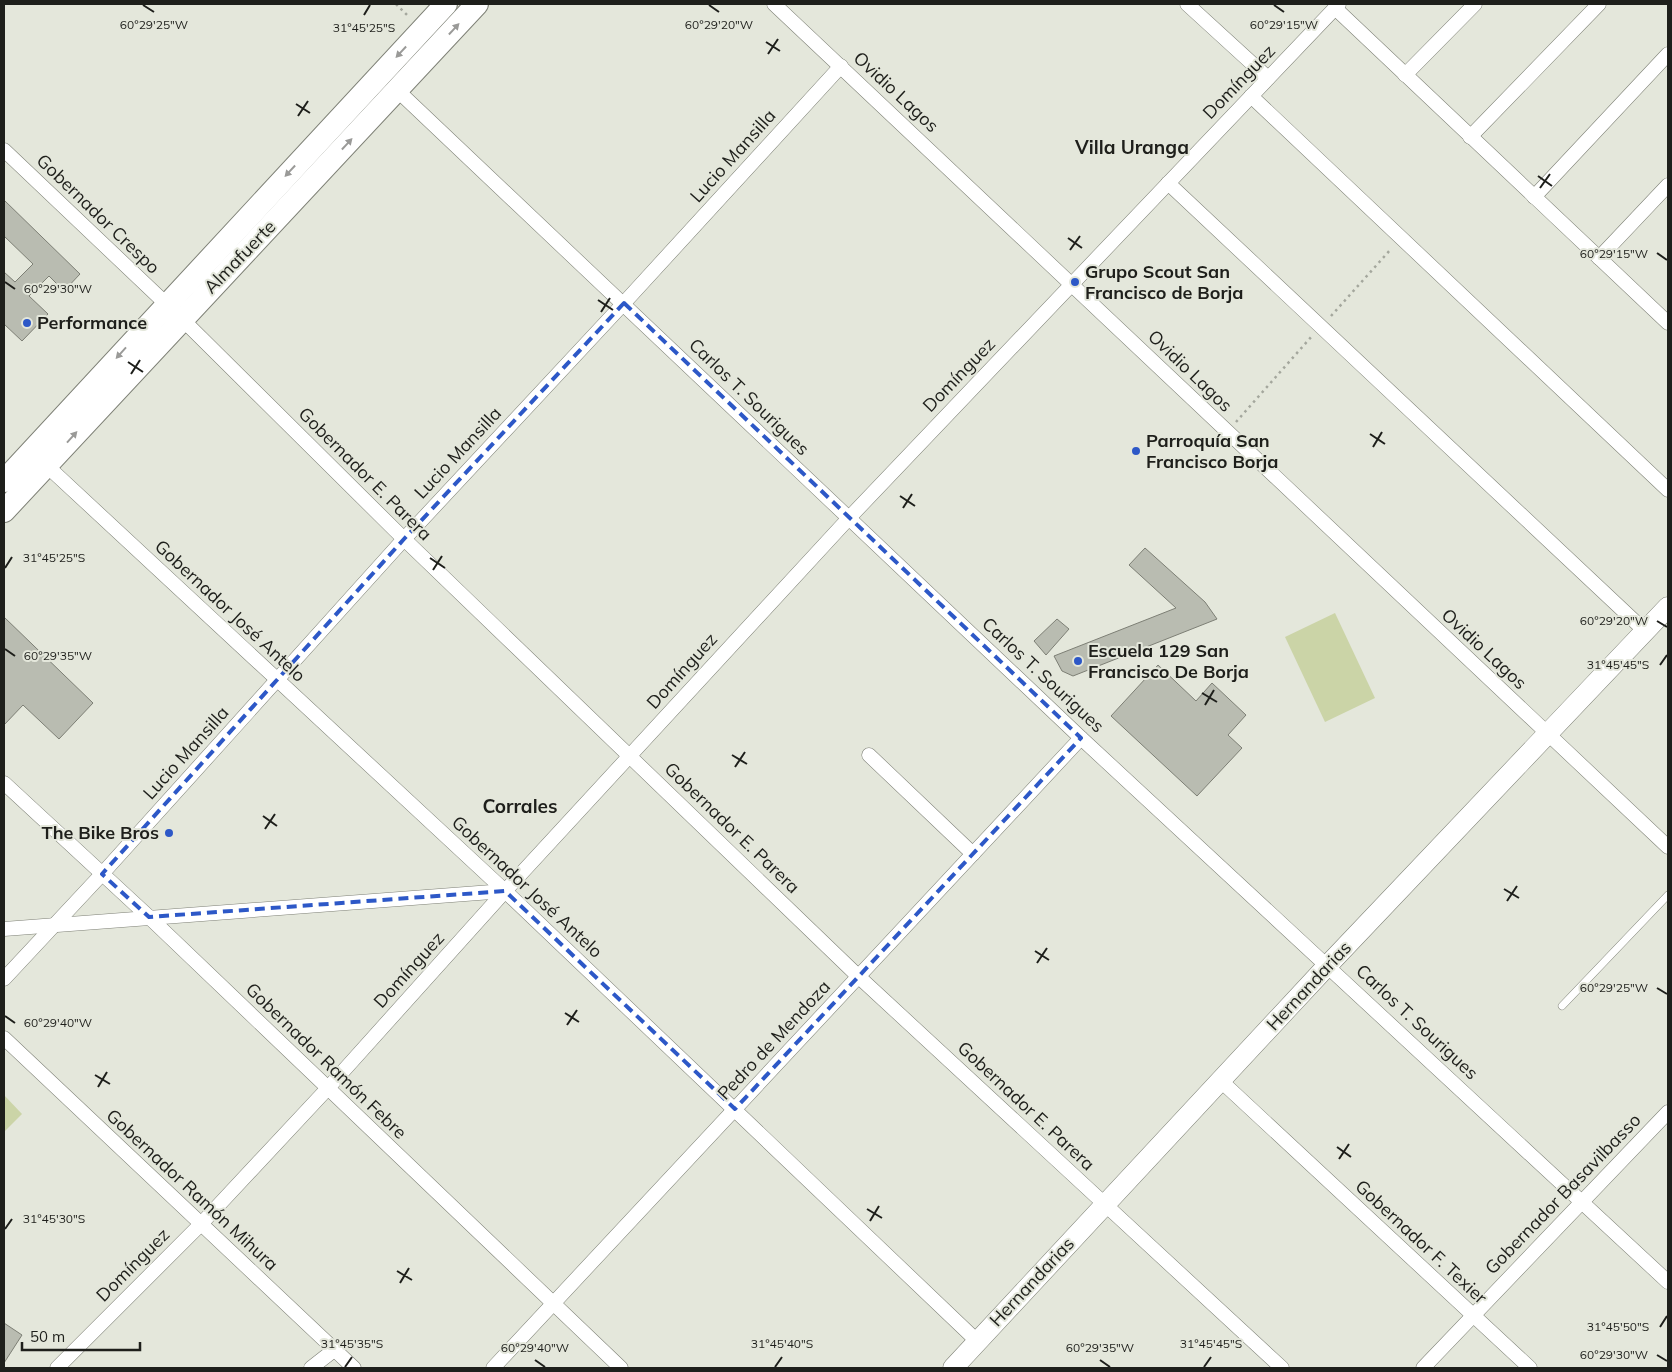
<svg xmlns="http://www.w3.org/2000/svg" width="1672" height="1372" font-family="Mulish,sans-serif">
<rect width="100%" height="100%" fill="#e4e7db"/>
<g fill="#cbd4a7">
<path d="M1335,613l40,85 -50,24 -40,-85z"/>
<path d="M4,1095l18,19 -18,18z"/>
</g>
<g fill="#b9bcb1" stroke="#7d7f75">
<path d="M4,200l76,74 -16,17 -15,-15 -20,20 19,18 -26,27 -18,-17v-52l11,10 18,-18 -29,-28z"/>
<path d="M1145,548l60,54 12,17 -144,57 -11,-5 -8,-15 122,-48 -47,-43z"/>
<path d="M4,617l89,86 -34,36 -36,-34 -19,20z"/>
<path d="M1057,619l12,10 -23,26 -12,-14z"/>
<path d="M1158,665l38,36 16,-18 34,32 -18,20 14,13 -45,48 -86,-80z"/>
<path d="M4,1323l18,12 -18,28z"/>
</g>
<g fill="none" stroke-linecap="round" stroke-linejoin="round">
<g stroke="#7e8076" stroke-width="8">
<path id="lane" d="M1562,1006l106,-111"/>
</g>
<g stroke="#7e8076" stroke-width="15">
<g id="street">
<path d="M774,4l894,843"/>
<path d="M1187,4l81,74"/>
<path d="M1335,8l333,315"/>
<path d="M1405,75l70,-71"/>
<path d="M397,90l684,648 587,544"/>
<path d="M1251,96l417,394"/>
<path d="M1470,137l129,-133"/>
<path d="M4,150l177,168 223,221 455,438 423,391"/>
<path d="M1168,183l477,448"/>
<path d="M1534,197l134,-143"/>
<path d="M1599,258l69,-73"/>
<path d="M46,465l459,426 472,450"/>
<path d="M869,755l104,99"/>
<path d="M4,783l145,134 472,451"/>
<path d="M4,929l501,-38"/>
<path d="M4,979l98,-105 302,-335 220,-236 217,-237"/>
<path d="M4,1038l350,330"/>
<path d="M1221,1081l309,287"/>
<path d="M57,1368l144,-144 127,-136 177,-197 344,-373 490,-514"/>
<path d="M311,1368l23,-18"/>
<path d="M493,1368l588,-630"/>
<path d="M1423,1368l245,-256"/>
</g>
</g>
<g stroke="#7e8076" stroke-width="21">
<path id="secondary" d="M953,1368l375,-403 340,-358"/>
</g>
<g stroke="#7e8076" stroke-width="24">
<g id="primary">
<path d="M4,481l442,-477"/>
<path d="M4,511c157,-170 316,-338 473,-507"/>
</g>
</g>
<g stroke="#a4a79d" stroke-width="2.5" stroke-dasharray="2.5 4" stroke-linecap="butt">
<path d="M396,4l13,13"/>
<path d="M1331,316l60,-67"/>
<path d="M1236,422l76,-86"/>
</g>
<use href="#lane" stroke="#fff" stroke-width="7"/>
<use href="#street" stroke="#fff" stroke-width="14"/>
<use href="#secondary" stroke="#fff" stroke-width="20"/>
<use href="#primary" stroke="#fff" stroke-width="22"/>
</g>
<defs><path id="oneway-solid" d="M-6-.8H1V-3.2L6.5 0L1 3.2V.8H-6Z" transform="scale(1.25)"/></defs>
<g fill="#9a9a98">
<use href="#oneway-solid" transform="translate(454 29) rotate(-47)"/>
<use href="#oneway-solid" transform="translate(401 52) rotate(133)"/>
<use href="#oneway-solid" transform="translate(347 144) rotate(-47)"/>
<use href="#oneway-solid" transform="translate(290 171) rotate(133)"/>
<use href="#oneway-solid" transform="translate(121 353) rotate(132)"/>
<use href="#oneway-solid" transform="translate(72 437) rotate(-48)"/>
</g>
<path fill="none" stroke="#2d58c7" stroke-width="4" stroke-dasharray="10 6" stroke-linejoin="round" d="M624,303l457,435 -346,371 -230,-218 -356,26 -47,-43 302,-335z"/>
<path fill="none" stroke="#1e1f1b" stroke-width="2" d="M143,5l11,7M709,5l10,7M1274,5l10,7M364,15l6,-10M766,42l14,9M768,54l10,-15M296,104l14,9M298,116l10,-15M1538,176l14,10M1540,188l10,-14M1068,238l14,10M1070,250l10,-14M1657,253l10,7M5,282l10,7M598,300l15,10M601,312l9,-14M128,362l15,10M131,374l9,-14M1370,434l15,10M1373,447l9,-15M900,496l15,10M903,508l9,-14M430,558l15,10M5,568l7,-11M433,570l9,-14M1657,621l10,6M5,649l10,7M1660,665l7,-10M1202,693l15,9M1205,705l9,-15M732,755l15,9M735,767l10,-15M263,816l14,10M265,829l10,-15M1504,889l15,9M1507,901l10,-15M1035,951l14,9M1037,963l10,-15M1657,988l10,6M565,1013l14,9M5,1016l10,7M567,1025l10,-15M95,1075l15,9M98,1087l9,-15M1337,1147l14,10M1339,1159l10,-15M867,1209l15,9M870,1221l9,-15M5,1229l7,-10M397,1271l15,9M400,1283l9,-15M1660,1327l7,-11M1657,1355l10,6M535,1360l10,7M1100,1360l10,7M345,1367l7,-10M775,1367l7,-10M1204,1367l7,-10"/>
<g fill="#2d58c7" stroke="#e4e7db" stroke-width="2">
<circle cx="1075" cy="282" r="5"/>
<circle cx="27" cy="323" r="5"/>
<circle cx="1136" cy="451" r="5"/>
<circle cx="1078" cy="661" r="5"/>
<circle cx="169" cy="833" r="5"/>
</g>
<g text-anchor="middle" stroke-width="4" stroke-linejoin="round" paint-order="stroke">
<g font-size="18" fill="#1e1f1b" stroke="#e4e7db">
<text transform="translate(1239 82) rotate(-46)" y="6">Domínguez</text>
<text transform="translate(896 92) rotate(43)" y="6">Ovidio Lagos</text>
<text transform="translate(733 156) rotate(-48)" y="6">Lucio Mansilla</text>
<text transform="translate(98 214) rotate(44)" y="6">Gobernador Crespo</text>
<text transform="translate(240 257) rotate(-46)" y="6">Almafuerte</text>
<text transform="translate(1190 371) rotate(44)" y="6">Ovidio Lagos</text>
<text transform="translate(959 375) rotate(-46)" y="6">Domínguez</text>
<text transform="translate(749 397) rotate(44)" y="6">Carlos T. Sourigues</text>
<text transform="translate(458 453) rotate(-47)" y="6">Lucio Mansilla</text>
<text transform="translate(365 474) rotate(45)" y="6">Gobernador E. Parera</text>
<text transform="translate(230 611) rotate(43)" y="6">Gobernador José Antelo</text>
<text transform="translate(1484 649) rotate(43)" y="6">Ovidio Lagos</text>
<text transform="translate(682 671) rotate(-48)" y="6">Domínguez</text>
<text transform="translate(1043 675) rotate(43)" y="6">Carlos T. Sourigues</text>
<text transform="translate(186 753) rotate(-48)" y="6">Lucio Mansilla</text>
<text transform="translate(732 828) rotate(44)" y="6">Gobernador E. Parera</text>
<text transform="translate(527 887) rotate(43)" y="6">Gobernador José Antelo</text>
<text transform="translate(409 970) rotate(-48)" y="6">Domínguez</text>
<text transform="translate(1309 986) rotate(-47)" y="6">Hernandarias</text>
<text transform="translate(1417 1022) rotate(43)" y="6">Carlos T. Sourigues</text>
<text transform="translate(774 1040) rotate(-47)" y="6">Pedro de Mendoza</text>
<text transform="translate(326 1061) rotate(44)" y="6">Gobernador Ramón Febre</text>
<text transform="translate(1026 1106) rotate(43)" y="6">Gobernador E. Parera</text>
<text transform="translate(192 1190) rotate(43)" y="6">Gobernador Ramón Mihura</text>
<text transform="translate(1563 1194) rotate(-46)" y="6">Gobernador Basavilbasso</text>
<text transform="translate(1421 1242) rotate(43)" y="6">Gobernador F. Texier</text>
<text transform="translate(133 1265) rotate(-45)" y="6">Domínguez</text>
<text transform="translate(1032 1282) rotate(-47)" y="6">Hernandarias</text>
</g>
<g font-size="18" font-weight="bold" fill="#1e1f1b" stroke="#e4e7db" text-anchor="start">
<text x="1085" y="278">Grupo Scout San<tspan x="1085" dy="21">Francisco de Borja</tspan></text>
<text x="37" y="329">Performance</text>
<text x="1146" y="447">Parroquía San<tspan x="1146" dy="21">Francisco Borja</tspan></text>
<text x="1088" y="657">Escuela 129 San<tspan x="1088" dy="21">Francisco De Borja</tspan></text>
<text x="159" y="839" text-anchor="end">The Bike Bros</text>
</g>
<g font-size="19" font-weight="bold" fill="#1e1f1b" stroke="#e4e7db">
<text x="1132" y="154">Villa Uranga</text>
<text x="520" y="813">Corrales</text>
</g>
</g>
<g font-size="12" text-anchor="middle" fill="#1e1f1b" stroke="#e4e7db" stroke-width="4" stroke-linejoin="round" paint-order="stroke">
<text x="154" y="29">60°29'25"W</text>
<text x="719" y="29">60°29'20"W</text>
<text x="1284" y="29">60°29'15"W</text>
<text x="364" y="32">31°45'25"S</text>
<text x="1614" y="258">60°29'15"W</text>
<text x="58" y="293">60°29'30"W</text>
<text x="54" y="562">31°45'25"S</text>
<text x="1614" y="625">60°29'20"W</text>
<text x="58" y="660">60°29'35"W</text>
<text x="1618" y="669">31°45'45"S</text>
<text x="1614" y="992">60°29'25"W</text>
<text x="58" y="1027">60°29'40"W</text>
<text x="54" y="1223">31°45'30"S</text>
<text x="1618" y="1331">31°45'50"S</text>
<text x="352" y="1348">31°45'35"S</text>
<text x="782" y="1348">31°45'40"S</text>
<text x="1211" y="1348">31°45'45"S</text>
<text x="535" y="1352">60°29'40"W</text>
<text x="1100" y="1352">60°29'35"W</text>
<text x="1614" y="1359">60°29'30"W</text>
</g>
<rect width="1672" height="1372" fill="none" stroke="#1e1f1b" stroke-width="10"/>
<path d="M22 1342v8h118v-8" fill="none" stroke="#1e1f1b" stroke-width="2.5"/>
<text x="30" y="1342" font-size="15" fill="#1e1f1b" stroke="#e4e7db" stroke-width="4" paint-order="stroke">50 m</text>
</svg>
